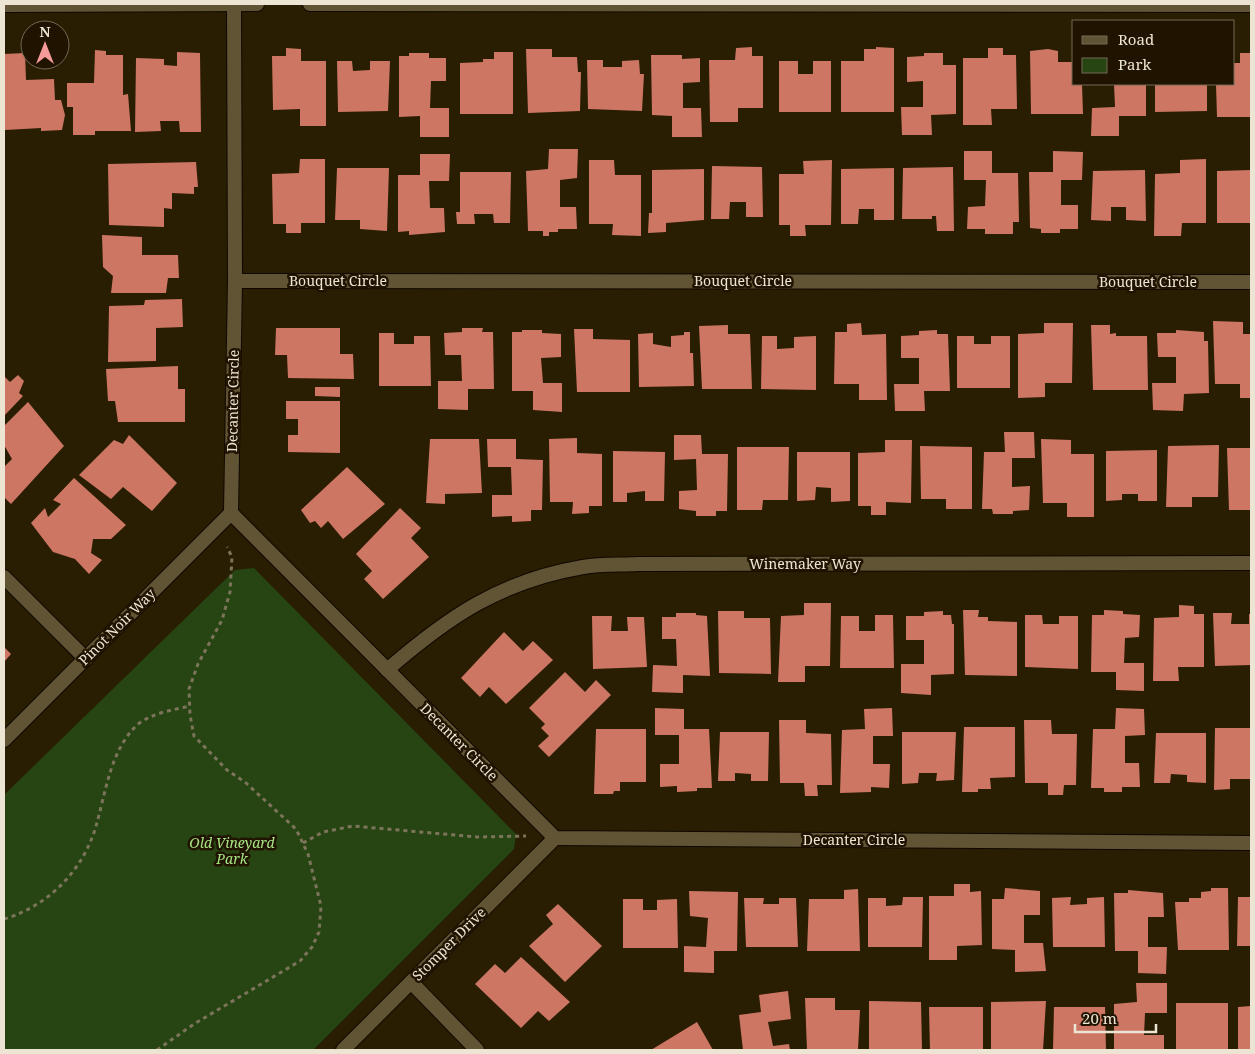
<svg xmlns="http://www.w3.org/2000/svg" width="1255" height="1054" font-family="'Noto Serif',serif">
<rect width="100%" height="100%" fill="#291e01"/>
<path fill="#274512" d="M254,568l262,266 -2,15 -201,201h-309v-255l231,-225z"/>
<g fill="#ce7664">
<path d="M752,47v9h11v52h-25v14h-28l-1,-62h26l1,-12z"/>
<path d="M876,47l18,1v64h-53v-51h23v-12h12z"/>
<path d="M286,48l15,1v12h25v65h-26v-17l-27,1 -1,-54h14z"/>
<path d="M988,48h15v7h13l1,54h-26l1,16h-29v-67h25z"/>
<path d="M526,49h26v8h25l1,15h3l-1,39 -52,2z"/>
<path d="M1048,49l10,2v11h16v22h8l1,30h-52l-1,-63z"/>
<path d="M95,50l11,1v4h17v40l5,-1 3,37h-36v4h-22v-28h-6v-24h27z"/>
<path d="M177,52l23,1 1,79h-21l-1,-11h-19l1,10 -26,1 1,-74 28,1v6l13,1z"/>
<path d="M494,52h19v62h-53v-51l23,-1v-3h11z"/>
<path d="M25,53l1,27 28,-1 1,21h6l4,15 -3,15 -21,1v-3l-36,2 -1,-76z"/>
<path d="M409,53h20v5h17v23h-15l-1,27h19v29h-29v-21l-21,1v-61h10z"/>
<path d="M924,53h19v12h13v49l-25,1 1,20h-30l-1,-28h22v-26l-16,1v-25l17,-1z"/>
<path d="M1240,53h11v64h-34l-1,-33h18v-21h6z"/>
<path d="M651,55h31v4l18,-1v24l-17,1v25h18l1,29h-30v-21l-20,-1z"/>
<path d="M587,60h16v7h19v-6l17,-1 1,14h4l-2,37 -54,-2z"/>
<path d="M337,61h15l1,10 17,-1v-9h20l-2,50 -50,1z"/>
<path d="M779,61h19v13h15v-13h18v51h-52z"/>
<path d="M1114,84h32v32h-27v20h-28l1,-28 23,-1z"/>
<path d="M1155,84h52v27l-52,1z"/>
<path d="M549,149h29l-1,29 -17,2v27h16l1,22h-19v3h-9v4h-6v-5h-15l-2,-60 22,-2z"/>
<path d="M964,151h28v22h26l1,49h-6v12h-28v-5h-18l1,-22 17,-1 1,-26h-22z"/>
<path d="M1053,151l30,1 -1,28h-21v25h17v24h-18v4h-19v-4l-11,-1 -1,-56h24z"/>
<path d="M420,154h30l-1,27h-20l1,27h14l1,24 -36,3v-4l-11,1v-57h22z"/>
<path d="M300,159h25v64h-24v10h-15v-9h-13l-1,-50 27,-1z"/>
<path d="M1206,159v64h-24l-1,13h-27l1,-62 25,-1v-13z"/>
<path d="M589,160h25l1,15h26v61l-29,-1 1,-11h-24z"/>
<path d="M832,160l-1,65h-26l1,11h-16v-11h-11v-51h25l-1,-13z"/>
<path d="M196,162l2,25h-4v7l-22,-1v16l-8,-1v19l-55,-2 -1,-61z"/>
<path d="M712,166l50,1 1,50h-17v-15h-16l-1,17h-18z"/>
<path d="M953,167l1,64h-17l-1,-15h-4v3h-30l1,-51z"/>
<path d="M337,168h52l-2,63 -27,-2v-9h-25z"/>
<path d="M894,168v52h-20v-11h-15l-1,15h-17v-55z"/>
<path d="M704,169v51l-38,3v9l-18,1 1,-20h3v-43z"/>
<path d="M1145,170l1,51 -20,-1v-13h-15v14l-20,-1 2,-49z"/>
<path d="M1251,170v53h-34v-52z"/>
<path d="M460,172h51l-1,51h-16l-1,-9h-19l1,10h-18l-1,-12h4z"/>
<path d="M102,235l40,2v18h36l1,23h-11l-2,15h-55l2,-17 -10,-9z"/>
<path d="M182,299l1,28 -27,1v33l-48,1 1,-56 35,-1 1,-5z"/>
<path d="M1213,321l30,1v12h8v64h-11v-14h-25z"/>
<path d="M861,323l1,12 24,-1 1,66h-28v-16h-25l1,-52h12v-8z"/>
<path d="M1044,323h29l-1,60h-27v14l-27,1v-64l26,-1z"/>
<path d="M728,325v9h22l2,55h-50l-3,-63z"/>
<path d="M1091,325h19v9l6,-1v3h31l1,54h-55z"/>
<path d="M276,328h64v26h13l1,25 -66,-1 -1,-23h-12z"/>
<path d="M462,328h21l-1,4h11l1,57h-26v21l-30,-1v-28h24l-1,-26h-16l-1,-22 18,-1z"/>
<path d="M574,329h19v10l37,1v52h-53z"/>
<path d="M522,330h20v3l19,1v23l-20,1 2,25h19v29l-29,-2v-19h-21v-59h10z"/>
<path d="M937,330v4h11l2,57h-26l1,20h-30l-1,-27h25v-26h-18v-22l18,-1v-4z"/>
<path d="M1176,330l28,2v9h4l1,52 -25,1 -1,17 -30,-1 -1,-27h24v-26h-18l-1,-24h19z"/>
<path d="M684,332h6v21h3l1,33 -55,1 -1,-53 15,-1v11l18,3v-11l13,-1z"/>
<path d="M379,333h15v11h20v-8h16l1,50h-52z"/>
<path d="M762,336h15v13l17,-1v-11l22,-1v54l-55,-1z"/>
<path d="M957,336h17v8h17v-8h19v52h-53z"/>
<path d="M178,366v23h7v33h-67l-3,-21h-7l-2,-32z"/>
<path d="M18,375l6,6 -5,12 4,3 -19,20v-40l6,6z"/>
<path d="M315,387h25v10l-25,-1z"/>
<path d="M286,401h54v52l-52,-1v-17h10v-16h-12z"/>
<path d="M28,402l36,44 -53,58 -7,-7v-30l8,-8 -8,-14v-19z"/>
<path d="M1004,432h30l1,26h-23v29l18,-1 -1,24 -16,1v3h-20l-1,-5h-10l2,-57h21z"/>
<path d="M129,435l48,48 -25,28 -29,-24 -12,12 -32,-24 35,-35 9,4z"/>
<path d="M674,435h27l1,19h26l-1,57h-11v5h-20v-5l-17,-2v-18l18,-1 -1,-31 -22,1z"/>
<path d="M577,438v15l25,1v52h-13v7l-17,1 1,-12h-23l-1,-63z"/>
<path d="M430,439h49l3,54 -37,1v10l-19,-1z"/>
<path d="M487,439h29v20l27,1 -1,50h-11v11l-19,1v-6l-20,1v-22h20l-1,-28h-23z"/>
<path d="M1041,439l30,1v14h23v63h-27v-14h-24z"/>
<path d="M885,440h27l-1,63 -25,-1v13h-15v-9h-13v-53l27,-1z"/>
<path d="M1219,445l-1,52h-26v10h-26l2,-61z"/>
<path d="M920,446l52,1v62h-26v-10h-25z"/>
<path d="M737,447h52l-1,53h-25l-1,10h-25z"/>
<path d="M1227,448h24v62h-22z"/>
<path d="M1157,450v51h-19v-7h-16v6l-16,1v-50z"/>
<path d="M613,451l52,1 -1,49h-19v-10l-18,2v9h-14z"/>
<path d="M797,452h53v49l-19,1v-14l-15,-1 -1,13 -18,1z"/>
<path d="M347,467l38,37 -42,35 -15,-18 -7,7 -6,-7 -5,2 -9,-13z"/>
<path d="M74,478l52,47 -15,14h-18l-2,14 11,7 -13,14 -14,-15 -22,-7 -22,-29 14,-15 3,9 13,-13 -8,-4z"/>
<path d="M400,508l21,20 -10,10 18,19 -46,42 -19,-20 8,-8 -16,-17z"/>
<path d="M804,603h27l-1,63h-25v16h-27l3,-66 23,-1z"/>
<path d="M1179,605l15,1v8h10v53h-26l1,14h-26l1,-63 25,-1z"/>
<path d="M963,610h16l-1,7h10v4l29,1v54l-52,-1z"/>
<path d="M1104,610l19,1v3l17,1 -1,22 -14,1 -1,25h20v28l-28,-1v-18h-25l1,-57h12z"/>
<path d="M718,611h26v7h26l1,56 -52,-1z"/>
<path d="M943,611v4h8l1,9h2v50l-23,1v20l-30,-2v-29h23v-24h-18v-24h18v-4z"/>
<path d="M676,613h20v2l11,1 3,60 -27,-1v18l-31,-1 1,-27 24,1 -1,-27h-14v-22h14z"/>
<path d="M1213,613h19l-1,11h18v-10h2v51l-36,1z"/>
<path d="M875,615h18l1,53h-54l1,-52h18v15h16z"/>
<path d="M1025,615h17l1,9h16v-8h19v53l-53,-2z"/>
<path d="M592,616h20l-1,15h17l-1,-14h17l3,50 -54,2z"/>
<path d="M504,632l19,19 10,-10 20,19 -47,44 -17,-17 -9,10 -19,-19z"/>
<path d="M4,647l7,7 -7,8z"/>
<path d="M565,672l20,20 11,-12 15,15 -62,62 -11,-11 11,-10 -8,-8 4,-4 -16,-16z"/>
<path d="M655,708l29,1v20h25l3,59h-15v3l-20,1v-6l-17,1v-23h19v-29h-24z"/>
<path d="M892,708l1,28h-20v28h17l-1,24 -18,-1v5l-31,1 2,-63 23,-1 -1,-20z"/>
<path d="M1116,708l28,1 1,26 -20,1v27h14l1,24h-18v5h-18v-4h-13l2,-59h22z"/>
<path d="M779,720h27v13l25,1 1,51h-15l1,11h-13l-1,-13h-24z"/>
<path d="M1024,720h27l1,14h25l-1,51h-12l-1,10h-15v-12h-23z"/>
<path d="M964,727h51v50l-25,1 1,11h-13v3h-16z"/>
<path d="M1215,728h36v51h-21v10l-16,1z"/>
<path d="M596,729h50v53h-26v9h-6l-1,3h-19z"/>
<path d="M720,732h49l-1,49h-17v-7l-16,-1v8h-17z"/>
<path d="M902,732h54l-2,48 -18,1 1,-8h-18l-1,10 -16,1z"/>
<path d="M1156,733h50v50l-19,-1v-7l-16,-1 -1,9h-16z"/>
<path d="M954,884h16v8l11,-1 1,54 -25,1v14h-28v-64h25z"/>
<path d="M1005,888l35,3v24h-16v28h19l3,28 -31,1v-22l-23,-1v-50h12z"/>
<path d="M1211,888h17l1,62h-51l-3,-48h14v-4h12v-6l10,-1z"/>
<path d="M858,889l2,62h-53l2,-52h35v-9z"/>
<path d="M1128,890l35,3 1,24h-16v30h19l-1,27 -28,-1v-22h-23l-1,-58h14z"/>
<path d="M689,891l49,1 -1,59h-23v22l-30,-1v-26l22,1 2,-29 -18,-2z"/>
<path d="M903,897h20l-1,50h-54v-49h18v8l16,-1z"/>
<path d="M1071,897l-1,8 17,-1v-6l17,-1 1,50h-52l-1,-49z"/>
<path d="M1238,897h13v49h-14z"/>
<path d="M744,898h20l-1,6h16v-6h17l2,49h-52z"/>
<path d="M623,899h20v11h14v-10l20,-1 1,49h-55z"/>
<path d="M558,904l44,42 -37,36 -36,-36 24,-22 -7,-9z"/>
<path d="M521,957l49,45 -21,19 -11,-10 -17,17 -46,-44 20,-20 10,9z"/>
<path d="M1136,983h31v30h-22l-1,22h20v15h-50v-46l23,-2z"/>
<path d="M788,991l3,28 -23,3 5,24 16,-2 1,6h-47l-4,-35 22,-3 -2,-17z"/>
<path d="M805,998h30v12h25l-2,40h-51z"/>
<path d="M869,1001l52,1 1,48h-53z"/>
<path d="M1046,1001l-3,49h-52v-48z"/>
<rect x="1176" y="1003" width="52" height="47"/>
<path d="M1251,1006v44h-13v-43z"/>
<path d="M929,1007h54v43h-53z"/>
<path d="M1054,1007h51l1,43h-53z"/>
<path d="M697,1022l16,28h-62z"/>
</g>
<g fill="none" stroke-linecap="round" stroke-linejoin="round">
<g stroke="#100800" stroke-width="16">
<g id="minor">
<path d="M234,4l1,277 -4,232 324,325 696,5"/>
<path d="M310,4l941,1"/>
<path d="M4,5l253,-1"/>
<path d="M235,281l1016,1"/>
<path d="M4,577l82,82"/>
<path d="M387,670c62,-54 114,-89 196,-103 18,-3 36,-2 54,-3l614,-1"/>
<path d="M4,740l227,-227"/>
<path d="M411,982l66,68"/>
<path d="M343,1050l212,-212"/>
</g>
</g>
<g stroke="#7d745c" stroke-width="3" stroke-dasharray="4 4" stroke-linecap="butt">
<path d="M303,843l20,-11 30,-6 124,11 49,-1"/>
<path d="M4,919c44,-13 79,-48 92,-93 10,-34 14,-75 41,-101 14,-12 36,-15 53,-19"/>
<path d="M157,1050l37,-26 106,-63 12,-14 7,-15 2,-26 -13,-52 -12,-25 -50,-46 -19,-13 -33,-34 -4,-21 -1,-26 9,-25 24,-44 8,-28 2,-35 -5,-10"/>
</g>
<use href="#minor" stroke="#615435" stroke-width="14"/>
</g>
<g text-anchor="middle" stroke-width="5" stroke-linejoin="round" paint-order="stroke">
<g font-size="14" fill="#ede5d4" stroke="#201400">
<text x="338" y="286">Bouquet Circle</text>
<text x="743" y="286">Bouquet Circle</text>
<text x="1148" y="287">Bouquet Circle</text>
<text transform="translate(233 401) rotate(-89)" y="5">Decanter Circle</text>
<text x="805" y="569">Winemaker Way</text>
<text transform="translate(117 627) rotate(-45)" y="5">Pinot Noir Way</text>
<text transform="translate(459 742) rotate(45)" y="5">Decanter Circle</text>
<text x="854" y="845">Decanter Circle</text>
<text transform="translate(449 944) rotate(-45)" y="5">Stomper Drive</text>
</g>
<g font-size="14" font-style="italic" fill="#a6e582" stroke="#201400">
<text x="232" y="848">Old Vineyard<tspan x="232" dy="16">Park</tspan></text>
</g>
</g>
<rect width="1255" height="1054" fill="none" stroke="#ede5d4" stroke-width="10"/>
<rect x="1072" y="20" width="162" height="65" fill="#201400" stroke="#726855"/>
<rect x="1082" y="36" width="25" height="8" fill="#615435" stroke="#726855"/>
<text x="1118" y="45" font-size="15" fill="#ede5d4">Road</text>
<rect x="1082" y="58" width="25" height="15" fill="#274512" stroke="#726855"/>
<text x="1118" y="70" font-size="15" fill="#ede5d4">Park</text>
<g transform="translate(45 45)"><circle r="24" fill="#201400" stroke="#726855"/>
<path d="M0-4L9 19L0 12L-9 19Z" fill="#f59b9a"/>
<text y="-8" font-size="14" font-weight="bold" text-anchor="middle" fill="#ede5d4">N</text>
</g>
<path d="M1075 1024v8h81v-8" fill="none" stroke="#ede5d4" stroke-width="2.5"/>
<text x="1082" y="1024" font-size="15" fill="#ede5d4" stroke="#201400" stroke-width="4" paint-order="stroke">20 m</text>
</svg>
